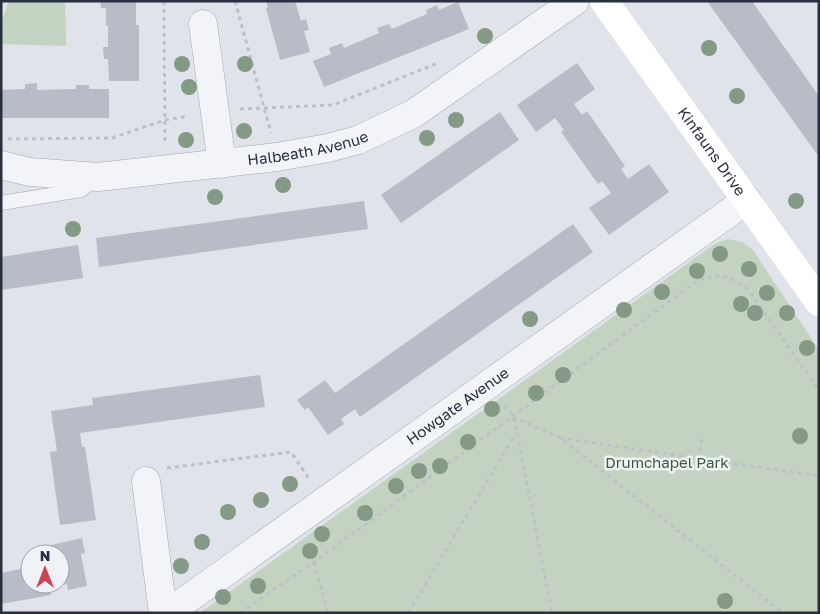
<svg xmlns="http://www.w3.org/2000/svg" width="820" height="614" font-family="'Golos Text',sans-serif">
<rect width="100%" height="100%" fill="#e0e3e9"/>
<g fill="#c4d3c1">
<path d="M9,1h56l1,45 -65,-2v-21z"/>
<path d="M728,239l14,3 11,8 66,100v263h-619l516,-370z"/>
</g>
<g fill="#b7bcc6">
<path d="M100,1h36v24h3v56h-30l-1,-22h-4l-1,-12h5v-22l-2,1v-18h-5z"/>
<path d="M266,1h29l6,20 5,-2 3,11 -5,1 6,21 -30,8 -14,-52 2,-1z"/>
<path d="M707,1h45l11,16 56,79v61z"/>
<path d="M458,2l11,27 -145,58 -11,-26 18,-7 -2,-6 13,-5 2,5 35,-15 -2,-5 12,-4 3,5 35,-15 -1,-4 11,-5 2,5z"/>
<path d="M577,63l18,26 -21,15 8,11 5,-4 38,55 -4,3 7,10 21,-15 20,28 -60,43 -20,-27 22,-15 -9,-12 -4,3 -37,-52 3,-2 -9,-12 -19,14 -19,-27z"/>
<path d="M37,83v7l39,-1v-4h13v4h20v29h-108v-28l24,-1v-5z"/>
<path d="M500,112l19,28 -118,83 -20,-28z"/>
<path d="M364,201l4,28 -269,38 -3,-29z"/>
<path d="M573,224l20,28 -233,165 -5,-8 -14,10 3,5 -16,11 -20,-28 -3,3 -8,-10 28,-20 10,13z"/>
<path d="M78,245l5,33 -82,12v-33z"/>
<path d="M260,375l5,32 -185,26 2,14h3l11,73 -36,5 -10,-73 7,-1 -6,-40 42,-6 -1,-7z"/>
<path d="M82,538l3,15 -4,1 6,32 -19,4 -1,-6 -17,4 1,7 -50,9v-31l29,-6v17h30v-30h-11l-2,-8z"/>
</g>
<g fill="none" stroke-linecap="round" stroke-linejoin="round">
<g stroke="#a5aab3" stroke-width="15">
<path id="lane" d="M1,203l80,-13 14,-11"/>
</g>
<g stroke="#a5aab3" stroke-width="29">
<g id="street">
<path d="M203,24l19,140"/>
<path id="s1" d="M1,165l29,7 68,5 179,-20 51,-9 30,-8 55,-26 162,-113"/>
<path d="M146,481l17,132"/>
<path id="s2" d="M168,613l579,-413"/>
</g>
</g>
<g stroke="#bdc1c7" stroke-width="3" stroke-dasharray="4 4" stroke-linecap="butt">
<path d="M164,1l1,142"/>
<path d="M235,1l36,132"/>
<path d="M240,109l93,-4 105,-42"/>
<path d="M8,139l104,-1 53,-18 24,-4"/>
<path d="M505,405l8,11 4,16 35,181"/>
<path d="M513,417l46,20 224,176"/>
<path d="M560,438l259,38"/>
<path d="M700,459l2,-22"/>
<path d="M167,468l124,-16 19,28"/>
<path d="M314,562l14,51"/>
<path d="M240,613l74,-51 383,-281c21,-9 37,-5 52,10l70,99"/>
<path d="M408,613l108,-180"/>
</g>
<use href="#lane" stroke="#f2f4f7" stroke-width="14"/>
<use href="#street" stroke="#f2f4f7" stroke-width="28"/>
<path stroke="#fff" stroke-width="28" id="s3" d="M604,1l215,301"/>
</g>
<g fill="#859987">
<circle cx="485" cy="36" r="8"/>
<circle cx="709" cy="48" r="8"/>
<circle cx="182" cy="64" r="8"/>
<circle cx="245" cy="64" r="8"/>
<circle cx="189" cy="87" r="8"/>
<circle cx="737" cy="96" r="8"/>
<circle cx="456" cy="120" r="8"/>
<circle cx="244" cy="131" r="8"/>
<circle cx="427" cy="138" r="8"/>
<circle cx="186" cy="140" r="8"/>
<circle cx="283" cy="185" r="8"/>
<circle cx="215" cy="197" r="8"/>
<circle cx="796" cy="201" r="8"/>
<circle cx="73" cy="229" r="8"/>
<circle cx="720" cy="254" r="8"/>
<circle cx="749" cy="269" r="8"/>
<circle cx="697" cy="271" r="8"/>
<circle cx="662" cy="292" r="8"/>
<circle cx="767" cy="293" r="8"/>
<circle cx="741" cy="304" r="8"/>
<circle cx="624" cy="310" r="8"/>
<circle cx="755" cy="313" r="8"/>
<circle cx="787" cy="313" r="8"/>
<circle cx="530" cy="319" r="8"/>
<circle cx="807" cy="348" r="8"/>
<circle cx="563" cy="375" r="8"/>
<circle cx="536" cy="393" r="8"/>
<circle cx="492" cy="409" r="8"/>
<circle cx="800" cy="436" r="8"/>
<circle cx="468" cy="442" r="8"/>
<circle cx="440" cy="466" r="8"/>
<circle cx="419" cy="471" r="8"/>
<circle cx="290" cy="484" r="8"/>
<circle cx="396" cy="486" r="8"/>
<circle cx="261" cy="500" r="8"/>
<circle cx="228" cy="512" r="8"/>
<circle cx="365" cy="513" r="8"/>
<circle cx="322" cy="534" r="8"/>
<circle cx="202" cy="542" r="8"/>
<circle cx="310" cy="551" r="8"/>
<circle cx="181" cy="566" r="8"/>
<circle cx="258" cy="586" r="8"/>
<circle cx="223" cy="597" r="8"/>
<circle cx="725" cy="601" r="8"/>
</g>
<g text-anchor="middle" stroke-width="5" stroke-linejoin="round" paint-order="stroke">
<g font-size="15" fill="#283040" stroke="#eff2f6">
<text dy="5" stroke="none"><textPath href="#s1" startOffset="310">Halbeath Avenue</textPath></text>
<text dy="5" stroke="none"><textPath href="#s3" startOffset="185">Kinfauns Drive</textPath></text>
<text dy="5" stroke="none"><textPath href="#s2" startOffset="356">Howgate Avenue</textPath></text>
</g>
<g font-size="15" fill="#3b5c36" stroke="#eff2f6">
<text x="667" y="468">Drumchapel Park</text>
</g>
</g>
<rect width="820" height="614" fill="none" stroke="#283040" stroke-width="5"/>
<g transform="translate(45 569)"><circle r="24" fill="#eff2f6" stroke="#9fa4ad"/>
<path d="M0-4L9 19L0 12L-9 19Z" fill="#ce4452"/>
<text y="-8" font-size="14" font-weight="bold" text-anchor="middle" fill="#283040">N</text>
</g>
</svg>
